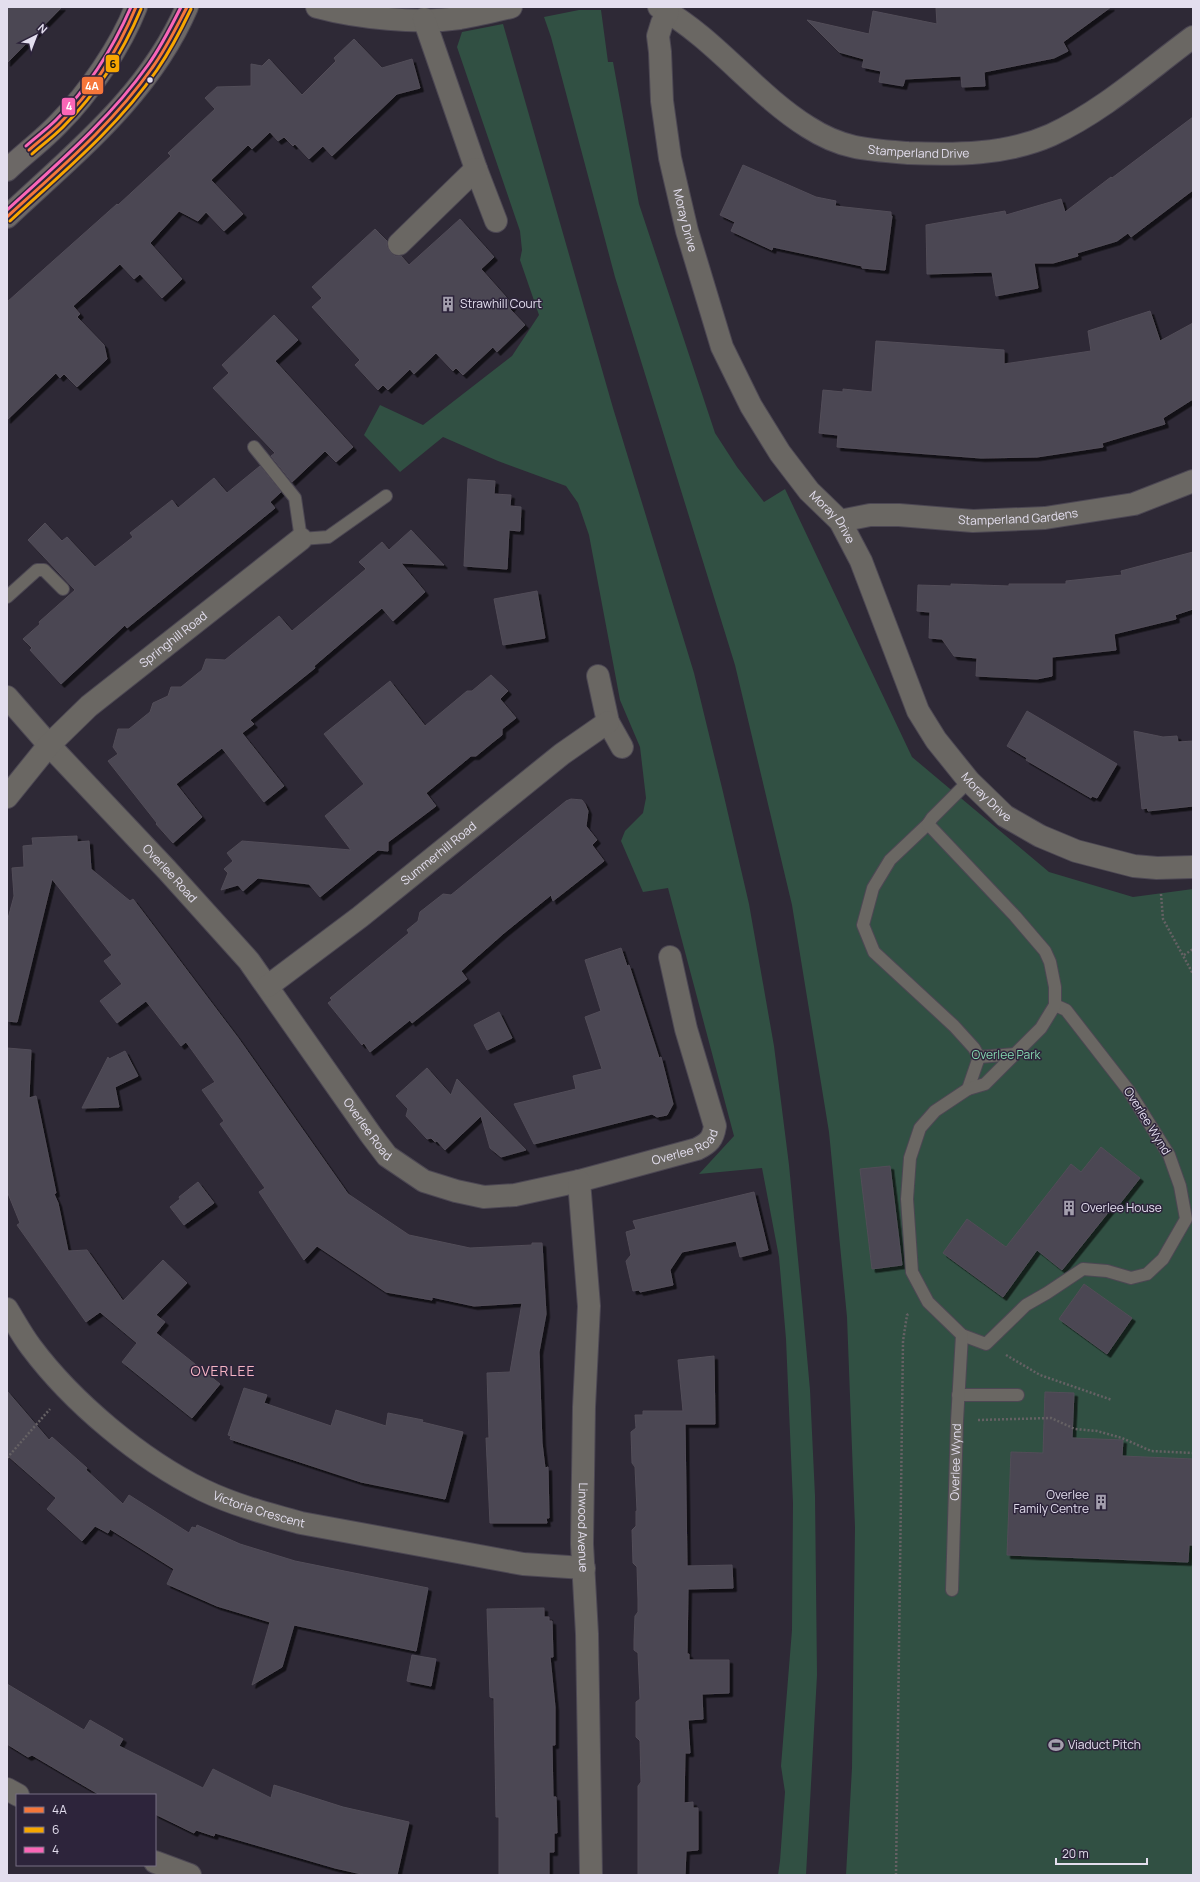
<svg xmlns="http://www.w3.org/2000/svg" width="1200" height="1882" font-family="Manrope,sans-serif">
<defs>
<filter id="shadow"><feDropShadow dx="3.5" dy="3.5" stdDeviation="0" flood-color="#0009"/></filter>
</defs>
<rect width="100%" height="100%" fill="#2e2936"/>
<g fill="#315043">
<path d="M579,10h22l7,52h5l26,142 76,229 22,34 27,35 21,-13 127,268 137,115 84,25 60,-8v986h-347l6,-107 3,-241 -8,-210 -18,-185 -37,-227 -57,-240 -120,-388 -64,-240 -7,-20z"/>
<path d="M503,24l110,384 81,265 29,119 26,112 25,142 15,119 13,136 8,89 5,106 2,179 -11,200h-28l2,-14 5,-69 -4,-26 11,-136 1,-127 -7,-164 -7,-82 -17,-89 -63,6 35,-38 -66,-248 -25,4 -22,-51 4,-10 18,-18 3,-15 -6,-51 -20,-47 -31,-165 -11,-32 -12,-17 -68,-25 -55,-24 -43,35 -36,-37 16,-30 43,20 89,-69 27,-41 -19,-55 2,-10 -2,-19 -63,-184 5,-15z"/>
</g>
<g fill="#4b4653" stroke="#524d58" filter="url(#shadow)">
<path d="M7,7h55l-55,56z"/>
<path d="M954,7h157l-48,35 5,9 -14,7 -70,14 1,14 -23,1 -1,-11 -56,3 -2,7 -24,-4 2,-11 -19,-4 2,-8 -25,-7 -32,-32 62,14 4,-23 64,13 -1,-16z"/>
<path d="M354,39l28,29 30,-9 8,29 -23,6 -65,62 -9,-10 -14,13 -14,-15 -2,2 -9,-9 -6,4 -8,-9 -18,17 -4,-4 -37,35 32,34 -19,17 -18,-19 -8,9 -19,-10 -29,32 32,36 -20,19 -22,-24 -6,5 -14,-15 -47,42 7,8 -3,3 27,28 3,14 -30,28 -13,-13 -4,4 -4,-5 -49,47v-118l110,-98 1,1 53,-49 -3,-3 47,-44 -10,-11 12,-11 34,-1v-22l11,2 7,-7 33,36 34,-34 -2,-3z"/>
<path d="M1193,117v73l-62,47 -3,-4 -11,8 -40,12 1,3 -25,7h-19l4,25 -42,8 -4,-24 -65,2 -1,-49 79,-14 1,4 55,-16 4,13 46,-35 1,1z"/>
<path d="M743,165l73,32 20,4 -1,5 56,6v4h1l-7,54 -23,-2v-2l-89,-19 -1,3 -41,-19 4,-9 -15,-7z"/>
<path d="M460,219l34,38 -13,12 32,36 -3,4 15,16 -28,27 -4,-5 -30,28 -7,-7 -3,3 -17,-18 -22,21 -4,-5 -22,21 -5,-5 -5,5 -23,-25 5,-5 -48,-53 10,-9 -10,-11 63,-58 12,12v6l3,5 5,4h6l8,9z"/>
<path d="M1150,311l10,30 33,-18v76l-30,19 2,6 -63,19 1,4 -66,10 -56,1 -144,-11 1,-12 -19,-2 4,-43 20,2v-3l29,3 4,-51 128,9v14l87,-13 -3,-20z"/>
<path d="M274,315l24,25 -23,21 78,86 -17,15 -11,-11 -33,31 -21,-26 4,-3 -62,-65 16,-15 -7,-8z"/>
<path d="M260,466l21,26 -11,10 5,6 -148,120 -2,-3 -64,59 -31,-34 2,-2 -9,-9 17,-15 -1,-2 36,-32 -47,-50 17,-17 17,18 5,-4 28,30 38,-30 -3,-4 42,-33 6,8 36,-30 13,15z"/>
<path d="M468,479l27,2 -1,13 17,1 -1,11 11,1 -1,24 -11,-1 -2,39 -43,-3z"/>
<path d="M411,530l33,35 -43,-2 24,29 -32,29 -11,-13 -68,58 1,2 -65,52 4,4 -12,9 42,53 -20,16 -42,-54 -46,36 26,33 -29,26 -17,-19 1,-1 -49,-62 10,-7 -5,-7 5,-18h11l21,-17 3,-9 15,-7 3,-9h10l21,-17 4,-11 19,1 54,-44 13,15 74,-62 -7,-7 23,-20 7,8z"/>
<path d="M1193,552v57l-18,6 1,4 -62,15 2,16 -64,7v19l-15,3 -61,-3 1,-18 -23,-2 -12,-17 -13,-1 1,-26 -13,-1 1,-26 33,1v-2l58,2v-2h57v-3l56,-6 -1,-4z"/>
<path d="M537,591l8,47 -42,7 -9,-46z"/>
<path d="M491,675l17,16 -8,8 16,19 -14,11v6l-9,7 -17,14h-5l-45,37 10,13 -48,36v9l-10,-1 -58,47 -11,-13 -51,-6 -15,13 -5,-6 -17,5 7,-17 -4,-4 9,-8 -6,-8 15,-12 109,9 -26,-34 39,-32 -40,-50 66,-53 35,45 42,-35h5z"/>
<path d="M1027,711l90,53 -20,34 -5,-2 -1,2 -65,-38 1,-2 -20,-12z"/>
<path d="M1134,731l29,6 14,-1 1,6 15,-1v65l-45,5 -1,-3 -5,1z"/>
<path d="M571,799l11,1 3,4 3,7 -2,15 11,14 -5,5 12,16 -51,40 -2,-6 -47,38 -43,38 6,8 -55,44 -2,-3 -40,32 -6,-9 -2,2 -34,-42 4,-3 -2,-2 79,-65 -2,-3 11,-9 2,-9 23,-18 8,1 115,-94z"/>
<path d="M77,836v6l12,-1 2,28 39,32 3,-2 105,139 110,156 61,41 61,13 62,-3v-2h10l4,71 -7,38 3,91 3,25 3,-1 1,51h-3l1,5h-57l-4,-85h3l-2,-65 23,-1 12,-69 -48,3 -42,-9v3l-46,-8 -69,-46 -13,14 -45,-68 6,-4 -45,-64 4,-3 -22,-31 13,-8 -29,-40 -5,4 -35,-45 -29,22 -17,-22 22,-17 -18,-23 8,-6 -60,-76 -35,143 -10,-1v-99l7,-26 -2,-28 12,-1 -1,-21 10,-1 -1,-7z"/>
<path d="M621,948l6,18 2,-1 30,93 2,-1 12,47 -6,11 -10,2 -5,-3 -118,30 -20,-40 62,-15 -3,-13 29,-7 -17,-52 16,-6 -16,-51z"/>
<path d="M499,1012l13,26 -25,12 -13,-25z"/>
<path d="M7,1048l24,2 -2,48 7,-2 20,97 -2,1 4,9 10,48 19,-1 36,51 40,-41 24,23 -31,32 9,7 -9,11 64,51 -28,34 -70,-56 15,-19 -37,-31 -14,10 -69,-97 3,-2 -13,-32z"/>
<path d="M125,1051l13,25 -23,11 4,20 -37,1 26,-51 1,2z"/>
<path d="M427,1068l24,27 6,-16 69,71 -25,7 -11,-9 -9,-32 -36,34 -8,-9 -2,1 -4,-4 -4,1 -21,-23 2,-7 -12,-13z"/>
<path d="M1101,1147l39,31 -22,28 -3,-2 -53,66 -25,-20 -34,47 -60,-44 24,-34 39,28 65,-83 10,8z"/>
<path d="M890,1166l12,99 -30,4 -12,-100z"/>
<path d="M198,1182l16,21 -30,22 -14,-18 10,-8 -1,-2z"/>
<path d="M754,1192l14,58 -28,7 -4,-16 -54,11 -12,18 3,15 -33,7 -1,-2 -6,1 -7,-30 5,-6 -5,-23 10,-3 -3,-8z"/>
<path d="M1084,1284l48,34 -25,36 -48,-35z"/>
<path d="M714,1356l1,68h-30l2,142 45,-1 1,23 -45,1 -1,65h2v6h40v33l-27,1 1,25 -15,1 2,33h-5l-1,50 9,-1v6h5v42l-12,1 -1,24h-47v-89l3,-4 -1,-41 -4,-4v-35l4,-3 -2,-46 -4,-3v-10l1,-24 3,-4v-13l-1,-32 -4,-4 -1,-33 4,-4v-15h1l-2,-44 -3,-4 -1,-31 5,-4 -1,-13h8v-4h40l-5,-51z"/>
<path d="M244,1388l23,7 -3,8 67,23 5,-16 50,16 2,-13 35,7 -1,2 41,10 -18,67 -84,-17 -131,-43 1,-3 -3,-1z"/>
<path d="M7,1391l42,49 3,-3 35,31 -1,2 37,34 6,-9 60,38 3,-6 4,1 1,-3 43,19 55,17 133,27 -12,63 -122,-26 -12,42 -30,18 18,-63 -53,-16 -50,-22 7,-15 -64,-40 -2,4 -13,-7 -13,15 -35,-32 9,-11 -49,-43z"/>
<path d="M1045,1392l29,1 -2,45 51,2 -1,16 71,3v86h-4l-1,17 -181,-7 4,-103 32,1z"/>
<path d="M544,1608v9h5v4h3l1,36h-3l5,50v38h-3l1,52h3l1,36h-3v19h-5v23h-50v-58h-3l-2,-119 -4,-1 -3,-88z"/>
<path d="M412,1655l24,4 -5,27 -24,-5z"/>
<path d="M7,1684l77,46 6,-10 33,19 -4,7 84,42 10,-19 58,29 3,-13 69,22 66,15 -12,53h-31l-31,-7 -120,-35 -1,3 -18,-6 -2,3 -39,-19v-19h-55l-68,-40 -4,2 -21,-13z"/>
</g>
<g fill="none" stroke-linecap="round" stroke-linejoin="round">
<g stroke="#4c4753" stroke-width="14">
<g id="lane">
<path d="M254,447l41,51 6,41 27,-2 58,-41"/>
<path d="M7,597l30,-27h7l19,19"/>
<path d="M928,824l-38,36 -17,28 -10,37 11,27 80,74 20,22 5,9 -11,32"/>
<path d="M979,1057l36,-3"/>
<path d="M962,1335l24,9 40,-39 21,-12 36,-24 24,2 24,7 16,-4 16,-15 23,-40 -6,-33 -11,-31 -40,-64 -63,-81 -11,-5"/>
<path d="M958,1395h60"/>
<path id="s1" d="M952,1590l5,-169 5,-86 -34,-33 -16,-30 -5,-73 3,-41 10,-30 15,-17 33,-22 17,-5 56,-56 14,-23v-18l-5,-25 -5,-11 -30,-35 -87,-92 4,-6 37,-37"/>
</g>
</g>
<g stroke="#4c4753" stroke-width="24">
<g id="street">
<path d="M317,7c41,11 100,17 143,11 17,-3 34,-7 51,-11"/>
<path id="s2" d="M659,7c56,31 95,86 149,120 34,22 60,23 100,26 47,2 98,2 143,-18 52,-24 96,-64 142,-98"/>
<path id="s3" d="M668,12l-6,11 -4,13 2,16 2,49 8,57 17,73 35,116 29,59 29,47 29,38 31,30 21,40 57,150 18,29 33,41 36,35 35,20 36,15 58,15 23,2 36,-1"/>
<path d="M424,19l52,150 20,52"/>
<path d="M399,244l77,-75"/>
<path id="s4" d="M840,521l30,-6h29l74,6 72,-3 89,-14 59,-23"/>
<path d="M598,676l10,46 14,25"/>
<path id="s5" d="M7,697l42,48 118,125 82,91 122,174 16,21 37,25 32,10 28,6 31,-2 64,-14 118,-32c12,-6 16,-10 18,-23l-29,-97 -16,-72"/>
<path id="s6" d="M7,797l42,-52 40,-39 212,-167"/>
<path id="s7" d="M268,986l92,-69 202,-163 46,-32"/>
<path id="s8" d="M579,1181l10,125 -5,101 -2,137 5,90 4,241"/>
<path id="s9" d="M7,1309c8,13 15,26 24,38 41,55 110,113 172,143 31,15 65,24 98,33l222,41 61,4"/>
<path d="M7,1789l11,6"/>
<path d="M155,1862l35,13"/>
</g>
</g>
<g stroke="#4c4753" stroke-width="24">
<g id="primary">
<path d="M7,170c17,-16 36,-30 52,-47 29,-29 62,-77 77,-116"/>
<path d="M7,217c68,-64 142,-122 180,-210"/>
</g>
</g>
<g stroke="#656164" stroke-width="2.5" stroke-dasharray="2 2" stroke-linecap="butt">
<path d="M1161,894l2,25 30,55"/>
<path d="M1184,955l9,-6"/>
<path d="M1006,1355l34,20 72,25"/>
<path d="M978,1420l73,-2 24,11 22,2 25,7 29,13 42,2"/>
<path d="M7,1458l43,-49"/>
<path d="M896,1875l7,-534 4,-26 3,-2"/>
</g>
<use href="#lane" stroke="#6a6763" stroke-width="12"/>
<use href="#street" stroke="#6a6763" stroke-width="22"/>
<use href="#primary" stroke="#6c6866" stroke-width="22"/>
<g stroke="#2d243b" stroke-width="6">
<g id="bus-1">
<path d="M29,150c10,-9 21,-17 30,-26 33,-32 59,-74 77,-117"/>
<path d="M7,217c51,-47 105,-92 145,-149 14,-19 24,-40 35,-61"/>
</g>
</g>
<g stroke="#2d243b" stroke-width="6">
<g id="bus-2">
<path d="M32,154c10,-9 21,-17 31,-27 33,-33 60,-75 78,-118"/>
<path d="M10,221c51,-47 107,-93 147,-151 13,-19 24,-40 34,-61"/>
</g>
</g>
<g stroke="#2d243b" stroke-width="6">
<g id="bus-3">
<path d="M26,146c10,-9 21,-17 30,-26 32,-32 57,-72 75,-113"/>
<path d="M7,210c49,-45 102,-90 141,-145 13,-18 23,-38 33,-58"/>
</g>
</g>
<use href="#bus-1" stroke="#f5763a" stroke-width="3"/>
<use href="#bus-2" stroke="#f7a600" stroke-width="3"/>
<use href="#bus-3" stroke="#fa66b7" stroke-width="3"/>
</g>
<defs>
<g id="building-bare" transform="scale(1.2)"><path d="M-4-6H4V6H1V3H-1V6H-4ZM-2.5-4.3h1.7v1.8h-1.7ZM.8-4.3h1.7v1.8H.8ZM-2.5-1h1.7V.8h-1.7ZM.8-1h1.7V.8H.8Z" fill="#a49fae" stroke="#2d243b" stroke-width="2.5" paint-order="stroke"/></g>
<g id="stadium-bare" transform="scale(1.2)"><path d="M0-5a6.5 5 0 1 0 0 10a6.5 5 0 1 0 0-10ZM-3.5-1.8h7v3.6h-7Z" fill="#a49fae" stroke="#2d243b" stroke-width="2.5" paint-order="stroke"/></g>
</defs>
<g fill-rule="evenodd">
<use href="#building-bare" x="448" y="304"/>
<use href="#building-bare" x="1069" y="1208"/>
<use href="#building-bare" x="1101" y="1502"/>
<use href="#stadium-bare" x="1056" y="1745"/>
</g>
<circle fill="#e3deee" stroke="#2d243b" stroke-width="1.5" cx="150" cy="80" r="3.5"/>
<g text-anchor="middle" stroke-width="3" stroke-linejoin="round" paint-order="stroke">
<g font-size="12" fill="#e3deee" stroke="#2d243b">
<text dy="4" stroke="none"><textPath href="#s2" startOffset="307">Stamperland Drive</textPath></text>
<text dy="4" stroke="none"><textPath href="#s3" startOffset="213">Moray Drive</textPath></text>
<text dy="4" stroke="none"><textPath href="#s4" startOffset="179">Stamperland Gardens</textPath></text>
<text dy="4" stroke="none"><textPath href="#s3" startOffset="549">Moray Drive</textPath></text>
<text dy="4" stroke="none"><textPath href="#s6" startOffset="230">Springhill Road</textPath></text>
<text dy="4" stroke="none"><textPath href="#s3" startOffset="873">Moray Drive</textPath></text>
<text dy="4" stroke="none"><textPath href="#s7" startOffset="216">Summerhill Road</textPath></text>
<text dy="4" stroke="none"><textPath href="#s5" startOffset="240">Overlee Road</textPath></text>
<text transform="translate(1147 1121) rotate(58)" y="4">Overlee Wynd</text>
<text dy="4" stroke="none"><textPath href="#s5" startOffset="564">Overlee Road</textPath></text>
<text dy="4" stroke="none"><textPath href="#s5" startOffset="913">Overlee Road</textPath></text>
<text dy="4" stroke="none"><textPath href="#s1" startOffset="128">Overlee Wynd</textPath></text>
<text dy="4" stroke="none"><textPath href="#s9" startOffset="330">Victoria Crescent</textPath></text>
<text dy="4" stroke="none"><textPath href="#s8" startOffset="347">Linwood Avenue</textPath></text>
</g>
<g font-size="12" fill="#e3deee" stroke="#2d243b" text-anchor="start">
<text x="460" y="308">Strawhill Court</text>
<text x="1081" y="1212">Overlee House</text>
<text x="1089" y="1499" text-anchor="end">Overlee<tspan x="1089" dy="14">Family Centre</tspan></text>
<text x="1068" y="1749">Viaduct Pitch</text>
</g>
<g font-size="12" fill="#85d7af" stroke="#2d243b">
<text x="1006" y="1059">Overlee Park</text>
</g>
<g font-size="14" letter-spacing="1" fill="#f6b4c3" stroke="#2d243b">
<text x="223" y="1376">OVERLEE</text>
</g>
</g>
<g stroke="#2d243b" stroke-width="1.5">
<rect x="105" y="54" width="15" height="19" rx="4" fill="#f7a600"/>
<rect x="81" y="76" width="23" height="19" rx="4" fill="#f5763a"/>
<rect x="61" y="97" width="15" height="19" rx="4" fill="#fa66b7"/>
</g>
<g font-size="11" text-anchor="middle" font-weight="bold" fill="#fff">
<text x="92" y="90">4A</text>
<text x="69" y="110">4</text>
</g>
<g font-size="11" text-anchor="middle" font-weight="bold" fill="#111">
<text x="113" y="68">6</text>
</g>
<rect width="1200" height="1882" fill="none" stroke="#e3deee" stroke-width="16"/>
<rect x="16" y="1794" width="140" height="72" fill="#2d243b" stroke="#766e83"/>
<rect x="24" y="1807" width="20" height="6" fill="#f5763a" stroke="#766e83"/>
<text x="52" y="1814" font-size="12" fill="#e3deee">4A</text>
<rect x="24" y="1827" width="20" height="6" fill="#f7a600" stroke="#766e83"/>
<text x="52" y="1834" font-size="12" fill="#e3deee">6</text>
<rect x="24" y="1847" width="20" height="6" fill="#fa66b7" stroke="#766e83"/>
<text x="52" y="1854" font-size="12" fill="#e3deee">4</text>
<g transform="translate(36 36) rotate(42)" stroke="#2d243b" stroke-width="3" paint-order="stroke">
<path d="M0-3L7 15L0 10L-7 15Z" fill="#e3deee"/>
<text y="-6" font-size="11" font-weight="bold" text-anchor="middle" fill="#e3deee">N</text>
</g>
<path d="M1056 1858v6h91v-6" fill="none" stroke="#e3deee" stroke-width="2"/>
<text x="1062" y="1858" font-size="12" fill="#e3deee" stroke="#2d243b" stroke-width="3" paint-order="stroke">20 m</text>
</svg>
